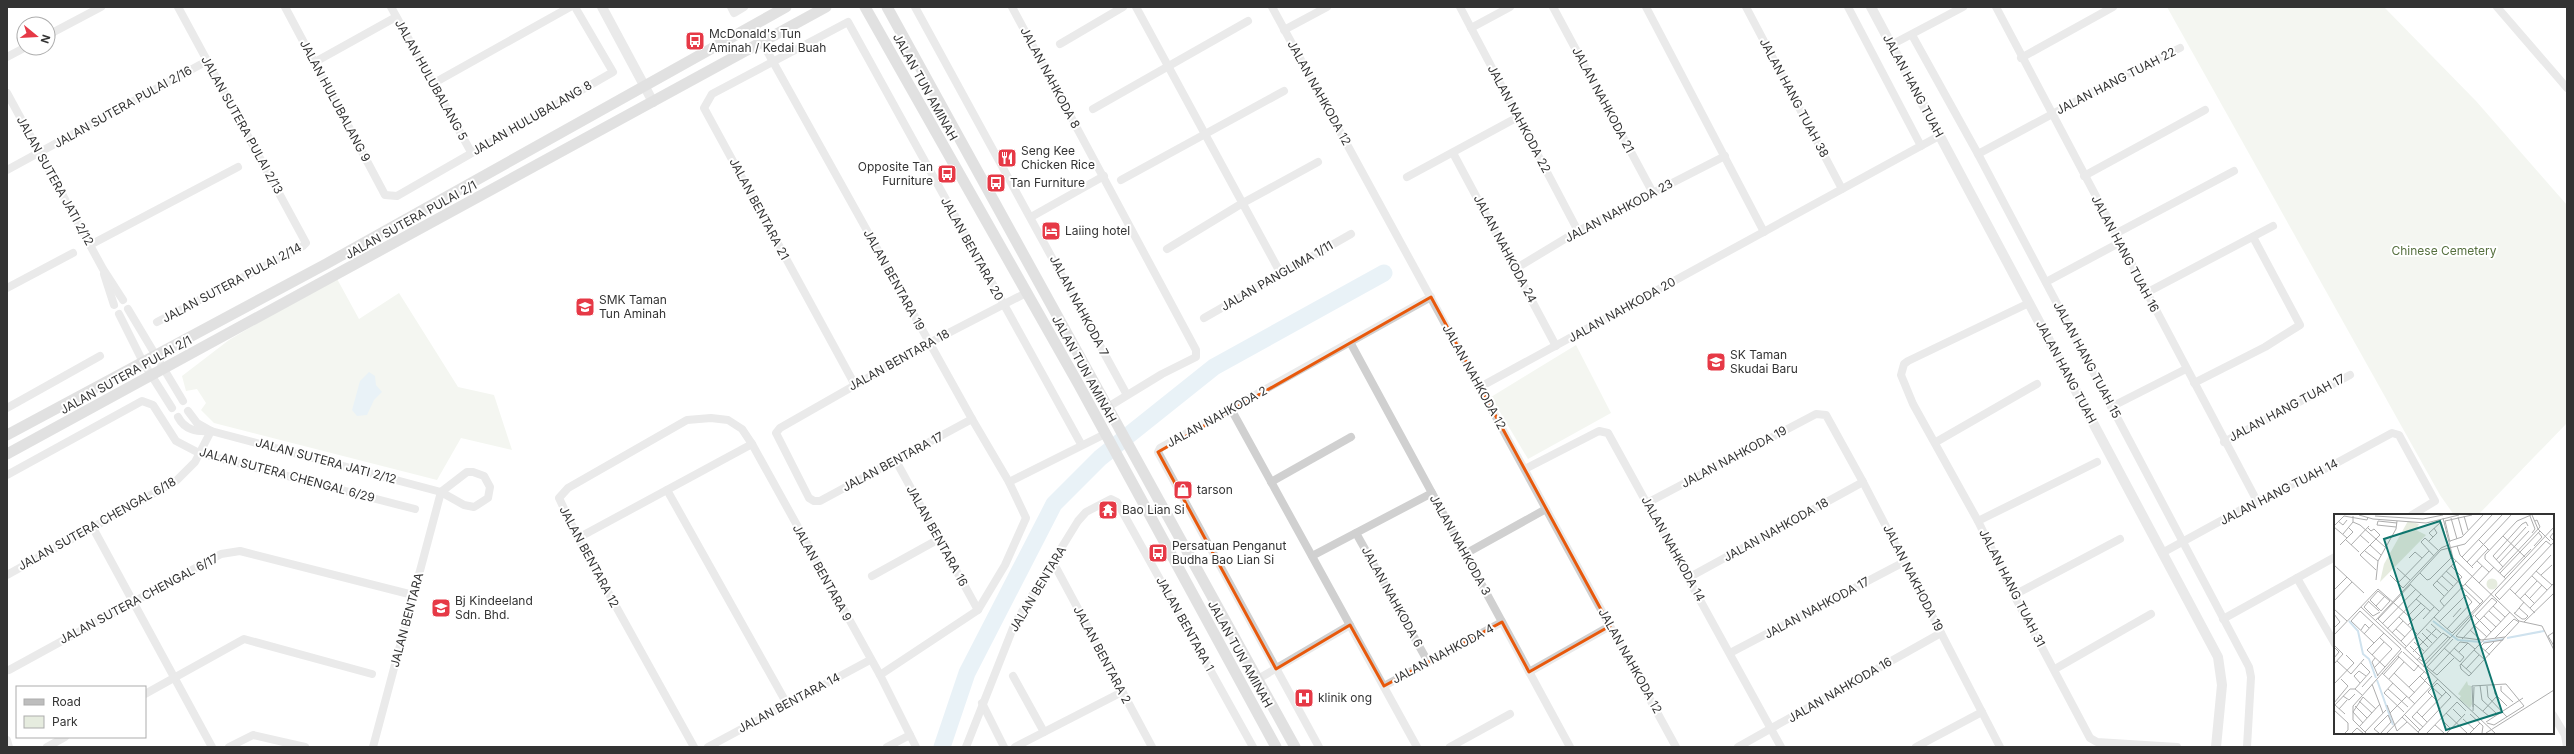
<svg xmlns="http://www.w3.org/2000/svg" width="2574" height="754" font-family="Inter,sans-serif">
<rect width="100%" height="100%" fill="#fff"/>
<g fill="#e6ecdf">
<path d="M2167,7h217l92,94 91,104v218l-89,92h-24l-14,-20z"/>
<path d="M336,277l23,42 40,-26 59,94 36,8 18,55 -51,-12 -24,42 -223,-57 -13,-13 5,-7 -9,-14 -11,2 -4,-15 47,-36z"/>
<path d="M1576,345l35,68 -83,46 -37,-62z"/>
</g>
<path fill="#cfe2ee" d="M369,372l6,4 1,9 6,7 -8,8 -7,15 -10,1 -5,-6 8,-29z"/>
<g fill="none" stroke-linecap="round" stroke-linejoin="round">
<path stroke="#cfe2ee" stroke-width="17" d="M942,747l25,-74 87,-169 46,-46 114,-91 170,-94"/>
<g stroke="#d0d0d0" stroke-width="8">
<path d="M285,7l100,188 12,1 216,-124 -38,-65"/>
<path d="M391,7l80,145"/>
<path d="M731,7l3,6 10,-6"/>
<path d="M915,7l212,388"/>
<path d="M1012,7l184,343v7l-34,17 -54,33"/>
<path d="M1136,7l145,267"/>
<path d="M1272,7l404,740"/>
<path d="M1460,7l118,224"/>
<path d="M1553,7l100,186"/>
<path d="M1646,7l118,225"/>
<path d="M1746,7l96,182"/>
<path d="M1848,7l73,139"/>
<path d="M1996,7l261,494"/>
<path d="M2497,7l70,81"/>
<path d="M1471,28l39,-21"/>
<path d="M1284,30l43,-23"/>
<path d="M48,35l53,-28"/>
<path d="M1912,35l66,119 271,513 2,10 -4,70"/>
<path d="M762,42l210,377 37,63 17,36 -21,47 -27,45 -98,65"/>
<path d="M1060,44l63,-37"/>
<path d="M1891,45l72,-38"/>
<path d="M7,57l17,-9"/>
<path d="M2021,58l92,-51"/>
<path d="M315,62l81,-45"/>
<path d="M434,83l136,-76"/>
<path d="M7,93l96,176 20,31"/>
<path d="M1093,109l155,-88"/>
<path d="M1453,153l103,193"/>
<path d="M1978,154l143,-77 59,-29"/>
<path d="M7,170l200,-109"/>
<path d="M2084,176l121,-66"/>
<path d="M1407,177l111,-60"/>
<path d="M1121,180l163,-89"/>
<path d="M1031,217l73,-41"/>
<path d="M2115,234l119,-63"/>
<path d="M90,245l148,-78"/>
<path d="M1167,249l74,-45 77,-42"/>
<path d="M1515,269l63,-38 147,-75"/>
<path d="M104,274l10,31"/>
<path d="M2046,282l73,-39"/>
<path d="M7,288l66,-35"/>
<path d="M2146,293l127,-67"/>
<path d="M2029,303l-121,58 -4,3 -3,11 12,29 65,117 36,74 76,143 7,4 80,5"/>
<path d="M128,309l55,92"/>
<path d="M119,314l24,48 29,46"/>
<path d="M1204,318l147,-84"/>
<path d="M157,322l146,-76 3,-3 -128,-236"/>
<path d="M1350,342l220,405"/>
<path d="M2194,383l71,-36 35,-22 -47,-88"/>
<path d="M855,385l-151,-277 8,-14 136,-72 233,422"/>
<path d="M1480,387l459,-251"/>
<path d="M2111,407l75,-38"/>
<path d="M7,408l93,-52"/>
<path d="M1231,409l186,338"/>
<path d="M188,411l9,12 14,8 230,61 -68,255"/>
<path d="M178,417c7,13 18,15 33,14"/>
<path d="M972,419l-152,82h-6l-5,-3 -33,-65 4,-5 149,-85 97,-50"/>
<path d="M1936,442l101,-58"/>
<path d="M2224,442l126,-67"/>
<path d="M896,461l82,149"/>
<path d="M1525,469l74,-38 9,2 173,314"/>
<path d="M467,472h6l11,4 6,11 -2,11 -14,9 -10,-2 -23,-13z"/>
<path d="M7,475l135,-74 11,4 23,36 23,12 216,56"/>
<path d="M1009,482l96,-48"/>
<path d="M1271,482l80,-45"/>
<path d="M667,490l120,214"/>
<path d="M1647,503l169,-89 10,1 37,67 137,265"/>
<path d="M1978,521l119,-59"/>
<path d="M93,528l119,219"/>
<path d="M1356,533l72,129"/>
<path d="M578,538l174,-94"/>
<path d="M2162,553l95,-52 74,-35 61,-33 7,2 36,66 -23,14"/>
<path d="M1465,554l81,-45"/>
<path d="M1312,556l120,-63"/>
<path d="M1053,562l99,185"/>
<path d="M7,575l169,-94 19,-19 16,-31"/>
<path d="M872,576l67,-37"/>
<path d="M1688,578l175,-96"/>
<path d="M2297,578l38,66"/>
<path d="M2014,595l106,-56"/>
<path d="M2223,619l112,-62"/>
<path d="M1730,653l174,-91"/>
<path d="M2055,669l96,-55"/>
<path d="M9,670l212,-116 19,-3 173,44"/>
<path d="M1529,672l81,-46"/>
<path d="M1013,676l31,56"/>
<path d="M1258,679l92,-54"/>
<path d="M1384,686l118,-64"/>
<path d="M145,694l99,-55 128,35"/>
<path d="M982,703l22,44"/>
<path d="M2553,715l12,20 2,12"/>
<path d="M7,740l2,7"/>
<path d="M47,747l18,-10"/>
<path d="M229,747l24,-12 52,12"/>
<path d="M694,747l-116,-209 -19,-40 9,-10 119,-68 24,-2 17,2 14,9 10,15 128,231 36,72"/>
<path d="M708,747l162,-87"/>
<path d="M887,747l23,-12"/>
<path d="M966,747l49,-124 63,-102 8,-9 25,-13 6,3 136,245"/>
<path d="M1015,747l107,-55"/>
<path d="M1319,747l-161,-295 2,-4 271,-151"/>
<path d="M1450,747l60,-33"/>
<path d="M1738,747l203,-114"/>
<path d="M1916,747l66,-35"/>
</g>
<g stroke="#d0d0d0" stroke-width="10">
<path d="M602,7l51,95"/>
<path d="M1871,7l347,650 4,28 -6,62"/>
</g>
<g stroke="#bdbdbd" stroke-width="11">
<path d="M865,7l214,378 197,362"/>
<path d="M887,7l408,740"/>
<path d="M7,435l319,-171 460,-257"/>
<path d="M7,454l819,-447"/>
</g>
</g>
<path d="M0 0H2574V754H0ZM1431,297l179,329 -81,46 -27,-50 -118,64 -34,-61 -74,44 -118,-217z" fill="#fff" fill-opacity=".55" fill-rule="evenodd"/>
<path fill="none" stroke="#e8590c" stroke-width="3" stroke-linejoin="round" d="M1431,297l179,329 -81,46 -27,-50 -118,64 -34,-61 -74,44 -118,-217z"/>
<defs>
<g id="bus-square" transform="scale(1)"><rect x="-9" y="-9" width="18" height="18" rx="4" fill="#e63946" stroke="#fff"/><path d="M-5-6H5V4H4V6H2V4H-2V6H-4V4H-5ZM-3.5-4V0h7V-4ZM-3.5 1.2v1.5H-2V1.2ZM2 1.2v1.5H3.5V1.2Z" fill="#fff"/></g>
<g id="restaurant-square" transform="scale(1)"><rect x="-9" y="-9" width="18" height="18" rx="4" fill="#e63946" stroke="#fff"/><path d="M-5-6h1v4h1v-4h1v4h1v-4h1v5L-1.5 .5V6h-2V.5L-5-1ZM5-6V6H3V1.5H1.5Q1.5-4 5-6Z" fill="#fff"/></g>
<g id="hotel-square" transform="scale(1)"><rect x="-9" y="-9" width="18" height="18" rx="4" fill="#e63946" stroke="#fff"/><path d="M-6-4.5h1.5V1H6V5H4.5V3h-9V5H-6ZM-4 0a1.8 1.8 0 1 1 3.6 0ZM.5 0V-2.5h3Q6-2.5 6 0Z" fill="#fff"/></g>
<g id="school-square" transform="scale(1)"><rect x="-9" y="-9" width="18" height="18" rx="4" fill="#e63946" stroke="#fff"/><path d="M0-5L7-2L0 1L-7-2ZM-4 1L0 2.5L4 1V4Q0 6-4 4Z" fill="#fff"/></g>
<g id="shop-square" transform="scale(1)"><rect x="-9" y="-9" width="18" height="18" rx="4" fill="#e63946" stroke="#fff"/><path d="M-5-2.5h2.3a2.7 3.5 0 0 1 5.4 0H5L5.5 6h-11ZM-1.5-2.5h3a1.5 2.3 0 0 0-3 0Z" fill="#fff"/></g>
<g id="temple-square" transform="scale(1)"><rect x="-9" y="-9" width="18" height="18" rx="4" fill="#e63946" stroke="#fff"/><path d="M0-6L5-2H3V0L6.5 2.5H4V6H1.5V3h-3V6H-4V2.5H-6.5L-3 0V-2H-5Z" fill="#fff"/></g>
<g id="hospital-square" transform="scale(1)"><rect x="-9" y="-9" width="18" height="18" rx="4" fill="#e63946" stroke="#fff"/><path d="M-5-5h3v3.5h4V-5h3V5h-3V1.5h-4V5h-3Z" fill="#fff"/></g>
</defs>
<g fill-rule="evenodd">
<use href="#bus-square" x="695" y="41"/>
<use href="#restaurant-square" x="1007" y="158"/>
<use href="#bus-square" x="947" y="174"/>
<use href="#bus-square" x="996" y="183"/>
<use href="#hotel-square" x="1051" y="231"/>
<use href="#school-square" x="585" y="307"/>
<use href="#school-square" x="1716" y="362"/>
<use href="#shop-square" x="1183" y="490"/>
<use href="#temple-square" x="1108" y="510"/>
<use href="#bus-square" x="1158" y="553"/>
<use href="#school-square" x="441" y="608"/>
<use href="#hospital-square" x="1304" y="698"/>
</g>
<g text-anchor="middle" stroke-width="4" stroke-linejoin="round" paint-order="stroke">
<g font-size="12" fill="#333" stroke="#fff" text-anchor="start">
<text x="709" y="38">McDonald's Tun<tspan x="709" dy="14">Aminah / Kedai Buah</tspan></text>
<text x="1021" y="155">Seng Kee<tspan x="1021" dy="14">Chicken Rice</tspan></text>
<text x="933" y="171" text-anchor="end">Opposite Tan<tspan x="933" dy="14">Furniture</tspan></text>
<text x="1010" y="187">Tan Furniture</text>
<text x="1065" y="235">Laiing hotel</text>
<text x="599" y="304">SMK Taman<tspan x="599" dy="14">Tun Aminah</tspan></text>
<text x="1730" y="359">SK Taman<tspan x="1730" dy="14">Skudai Baru</tspan></text>
<text x="1197" y="494">tarson</text>
<text x="1122" y="514">Bao Lian Si</text>
<text x="1172" y="550">Persatuan Penganut<tspan x="1172" dy="14">Budha Bao Lian Si</tspan></text>
<text x="455" y="605">Bj Kindeeland<tspan x="455" dy="14">Sdn. Bhd.</tspan></text>
<text x="1318" y="702">klinik ong</text>
</g>
<g font-size="12" fill="#333" stroke="#fff">
<text transform="translate(1050 78) rotate(62)" y="4">JALAN NAHKODA 8</text>
<text transform="translate(431 80) rotate(61)" y="4">JALAN HULUBALANG 5</text>
<text transform="translate(2116 81) rotate(-27)" y="4">JALAN HANG TUAH 22</text>
<text transform="translate(1913 86) rotate(62)" y="4">JALAN HANG TUAH</text>
<text transform="translate(925 87) rotate(61)" y="4">JALAN TUN AMINAH</text>
<text transform="translate(1319 93) rotate(61)" y="4">JALAN NAHKODA 12</text>
<text transform="translate(1794 98) rotate(62)" y="4">JALAN HANG TUAH 38</text>
<text transform="translate(1603 100) rotate(62)" y="4">JALAN NAHKODA 21</text>
<text transform="translate(335 101) rotate(62)" y="4">JALAN HULUBALANG 9</text>
<text transform="translate(123 107) rotate(-29)" y="4">JALAN SUTERA PULAI 2/16</text>
<text transform="translate(532 118) rotate(-30)" y="4">JALAN HULUBALANG 8</text>
<text transform="translate(1519 119) rotate(62)" y="4">JALAN NAHKODA 22</text>
<text transform="translate(242 125) rotate(61)" y="4">JALAN SUTERA PULAI 2/13</text>
<text transform="translate(55 181) rotate(61)" y="4">JALAN SUTERA JATI 2/12</text>
<text transform="translate(759 209) rotate(62)" y="4">JALAN BENTARA 21</text>
<text transform="translate(1619 211) rotate(-28)" y="4">JALAN NAHKODA 23</text>
<text transform="translate(411 220) rotate(-29)" y="4">JALAN SUTERA PULAI 2/1</text>
<text transform="translate(972 249) rotate(61)" y="4">JALAN BENTARA 20</text>
<text transform="translate(1505 249) rotate(62)" y="4">JALAN NAHKODA 24</text>
<text transform="translate(2125 254) rotate(62)" y="4">JALAN HANG TUAH 16</text>
<text transform="translate(1277 276) rotate(-30)" y="4">JALAN PANGLIMA 1/11</text>
<text transform="translate(894 280) rotate(61)" y="4">JALAN BENTARA 19</text>
<text transform="translate(232 283) rotate(-28)" y="4">JALAN SUTERA PULAI 2/14</text>
<text transform="translate(1079 306) rotate(62)" y="4">JALAN NAHKODA 7</text>
<text transform="translate(1622 310) rotate(-29)" y="4">JALAN NAHKODA 20</text>
<text transform="translate(899 360) rotate(-29)" y="4">JALAN BENTARA 18</text>
<text transform="translate(2087 360) rotate(62)" y="4">JALAN HANG TUAH 15</text>
<text transform="translate(1084 369) rotate(61)" y="4">JALAN TUN AMINAH</text>
<text transform="translate(2066 372) rotate(62)" y="4">JALAN HANG TUAH</text>
<text transform="translate(126 375) rotate(-29)" y="4">JALAN SUTERA PULAI 2/1</text>
<text transform="translate(1474 377) rotate(61)" y="4">JALAN NAHKODA 12</text>
<text transform="translate(2287 408) rotate(-28)" y="4">JALAN HANG TUAH 17</text>
<text transform="translate(1217 417) rotate(-29)" y="4">JALAN NAHKODA 2</text>
<text transform="translate(1734 457) rotate(-28)" y="4">JALAN NAHKODA 19</text>
<text transform="translate(326 461) rotate(15)" y="4">JALAN SUTERA JATI 2/12</text>
<text transform="translate(893 462) rotate(-28)" y="4">JALAN BENTARA 17</text>
<text transform="translate(287 475) rotate(15)" y="4">JALAN SUTERA CHENGAL 6/29</text>
<text transform="translate(2279 492) rotate(-27)" y="4">JALAN HANG TUAH 14</text>
<text transform="translate(97 524) rotate(-29)" y="4">JALAN SUTERA CHENGAL 6/18</text>
<text transform="translate(1776 530) rotate(-29)" y="4">JALAN NAHKODA 18</text>
<text transform="translate(937 536) rotate(61)" y="4">JALAN BENTARA 16</text>
<text transform="translate(1460 545) rotate(61)" y="4">JALAN NAHKODA 3</text>
<text transform="translate(1673 549) rotate(61)" y="4">JALAN NAHKODA 14</text>
<text transform="translate(589 557) rotate(62)" y="4">JALAN BENTARA 12</text>
<text transform="translate(822 573) rotate(61)" y="4">JALAN BENTARA 9</text>
<text transform="translate(1913 578) rotate(63)" y="4">JALAN NAKHODA 19</text>
<text transform="translate(2012 588) rotate(63)" y="4">JALAN HANG TUAH 31</text>
<text transform="translate(1038 589) rotate(-59)" y="4">JALAN BENTARA</text>
<text transform="translate(1392 597) rotate(61)" y="4">JALAN NAHKODA 6</text>
<text transform="translate(139 599) rotate(-28)" y="4">JALAN SUTERA CHENGAL 6/17</text>
<text transform="translate(1817 608) rotate(-28)" y="4">JALAN NAHKODA 17</text>
<text transform="translate(407 620) rotate(-75)" y="4">JALAN BENTARA</text>
<text transform="translate(1185 624) rotate(61)" y="4">JALAN BENTARA 1</text>
<text transform="translate(1240 654) rotate(61)" y="4">JALAN TUN AMINAH</text>
<text transform="translate(1443 654) rotate(-28)" y="4">JALAN NAHKODA 4</text>
<text transform="translate(1102 655) rotate(62)" y="4">JALAN BENTARA 2</text>
<text transform="translate(1630 661) rotate(61)" y="4">JALAN NAHKODA 12</text>
<text transform="translate(1840 690) rotate(-30)" y="4">JALAN NAHKODA 16</text>
<text transform="translate(789 703) rotate(-28)" y="4">JALAN BENTARA 14</text>
</g>
<g font-size="12" fill="#56703f" stroke="#fff">
<text x="2444" y="255">Chinese Cemetery</text>
</g>
</g>
<g transform="translate(2334 514)">
<rect width="220" height="220" fill="#fff"/>
<path d="M74,7l11,3 -3,6 10,5 -46,47 4,-18zM152.5 70a5.5 5.5 0 1 1 11 0a5.5 5.5 0 1 1-11 0ZM133,167l1,4 3,1 1,18 -2,4 -11,-9 2,-3 -3,-2z" fill="#e6ecdf"/>
<path fill="none" stroke="#cfe2ee" stroke-width="2" d="M15,107l9,10 5,23 6,5 7,19M99,107l25,19 23,2M173,124l37,-7M149,128l21,-3M43,166l16,45"/>
<path fill="none" stroke="#adadad" stroke-width="1" d="M25,1l14,4 53,4 33,-8M198,1l6,14 12,12M41,2l48,3 20,-4M130,2l4,14M196,2l5,13 -3,4M124,3l5,18M109,4l10,40 66,63 23,5 12,24M117,4l6,21M4,7l5,4 4,-5M19,8l7,3 25,22M0,12l10,-10 23,4 1,-3M0,13l13,11M62,13l-19,-2 1,-4 19,2M34,14l3,3 3,-2 6,6 -20,20 16,15M220,18l-4,5 4,4M9,20l10,-12v-6M26,21l9,8M169,22l22,21M12,26l13,12M145,26l10,10M95,27l8,-8 -3,-5M116,27l12,-4 21,-22M116,28l-5,-21 27,-6M6,31l13,-13 -5,-5M17,31l18,-19M36,31l11,10M123,32l3,9 13,13M200,32l8,-9 -4,-5M31,37l13,10M100,42l-13,-14 4,-4 14,13M128,43l40,-42M75,44l6,-6 7,6M162,46l30,-33M143,47l12,11M133,48l44,-47M165,49l30,-32M0,51l30,28M138,52l16,-17M169,53l-10,-11 29,-32 4,-2 2,4M63,54l13,12M112,57l17,15M202,57l16,14M164,58l42,-45 -3,-7 -2,1M86,59l7,7 3,-1 21,-21 -3,-10M166,59l40,-42M56,61l13,13M207,61l11,-10M108,62l11,10M198,62l15,14M170,63l27,-28M172,65l-21,-20v-4l32,-34 14,-6M42,66l2,-19 18,-32 1,-8M103,67l11,10M64,69l31,-32M145,69l15,-16M76,70l29,27M131,70l18,17M128,73l18,17M69,74l38,-40 7,-3 -7,-23 -12,11 4,4M176,75l25,24M0,76l13,-13M44,77l12,10 -9,10 -11,-11zM181,80l36,-39M191,80l9,9M110,82l-11,-11 23,-24M196,84l12,-13M82,85l14,12M186,85l17,-18M165,86l55,-58M166,86l-5,-5 51,-54 5,4M0,87l18,-19M34,87l11,10M35,87l-5,6 9,9 7,-4M42,92l9,-10M110,92l-4,-5 22,-24 -11,-11M159,92l12,11M27,93l134,126M185,94l9,8 -3,3h-3l-8,-6h1l9,-11M196,94l24,-25M0,95l13,12M155,97l12,11M0,100l6,8 -6,6M140,101l-18,21 2,1 23,3 24,-3 5,-5M74,102l13,-13M150,102l12,11M65,103l18,17M100,103l18,16 31,-32M119,103l8,-9M89,105l11,-12M42,106l65,-70 24,-6 27,-29M105,108l27,-27 6,7 -25,27M190,108l30,-29M48,110l34,-35M97,110l10,9M74,111l17,-17M141,112l12,11M53,115l34,-35M62,115l9,8M92,115l11,9M27,116l4,-6 4,4M136,116l11,10M157,118l-16,-16 17,-18 5,4M220,118l-6,4 6,10M50,119l-17,17 18,17M58,119l11,-12M88,119l10,10M30,120l10,-11M0,121l44,-46 35,31M84,123l10,10M161,124l19,-19 5,3 -50,54 -8,-7 -1,-4 50,-53M119,125l-26,28 10,8 17,-17M128,125l35,-37M67,127l11,-12M80,128l10,9M40,129l-23,-22 9,-10 41,38 -24,27M0,131l9,9 -9,10M72,132l-28,-27 33,-35M76,132l10,10M146,132l10,9M0,133l5,5 -5,6M146,133l4,-4 19,-3M71,134l77,-82M110,134l16,14 4,-5 -10,-9M140,136l11,10M151,137l9,-9M69,138l26,24 -5,5M79,138l23,-23M125,138l9,-9M38,141l12,-13M64,142l16,15 5,-6M41,144l-3,4 6,14M85,145l5,3 24,-25M83,146l26,-27 7,5M3,147l14,13 13,-15M127,150l11,10M89,153l131,-140M40,154l18,-19 -13,-12M132,155l13,-14M98,158l28,-30 8,1 7,6M48,159l33,31M60,159l21,20M50,160l15,-17M86,162l11,11M55,165l15,-17M26,169l-6,-7 5,-5 7,5M59,169l-9,10 20,19M0,170l20,-21 -8,-8M38,170l11,29M160,170l1,10 12,12M146,171l2,15 14,13M153,172l1,11 19,20M167,172v5l12,11M28,173l10,-11M75,173l16,-16M99,174l9,8M21,175l15,-17 -9,-9M54,175l20,18M94,178l9,9M9,182l6,4 6,-6M75,184l16,-17M25,187l13,12M0,189l14,-17 -7,-7M140,190l16,13M1,191l10,9M53,191l10,26 10,-9M0,192l16,-17h5l7,6M21,192l12,12M139,193l-1,-21 34,-2 18,22 -30,19 -7,-2M5,195l8,-9M119,195l9,9M0,196l14,13v7l-3,3M139,197l1,-24M149,197l14,-15M83,198l10,10M56,199l17,-17M112,199l21,20M136,200l13,12 -1,7M71,201l15,15M68,203l17,16M88,203l24,-25M129,205l11,10M108,206l9,9M152,208l37,-24M29,209l-10,-11 10,-15 13,12M101,211l9,8M25,213l21,-23M89,213l-11,-10 20,-21M31,218l21,-22M84,218l33,-35 -14,-14 -9,9M18,219l5,-5 6,5M32,219l-13,-13v-14l49,-55M45,219l-5,-4 14,-14 3,7 -10,11M53,219l51,-54M93,219l30,-31 9,9M113,219l18,-19M136,219l10,-10M152,219l68,-43"/>
<path fill="#0f766e" fill-opacity="0.15" stroke="#0f766e" stroke-width="2" d="M106,7l62,191 -56,18 -62,-191z"/>
<rect width="220" height="220" fill="none" stroke="#333" stroke-width="2"/>
</g>
<rect width="2574" height="754" fill="none" stroke="#333333" stroke-width="16"/>
<rect x="16" y="686" width="130" height="52" fill="#ffffff" stroke="#adadad"/>
<rect x="24" y="699" width="20" height="6" fill="#bdbdbd" stroke="#adadad"/>
<text x="52" y="706" font-size="12" fill="#333333">Road</text>
<rect x="24" y="716" width="20" height="12" fill="#e6ecdf" stroke="#adadad"/>
<text x="52" y="726" font-size="12" fill="#333333">Park</text>
<g transform="translate(36 36) rotate(108)"><circle r="19" fill="#ffffff" stroke="#adadad"/>
<path d="M0-3L7 15L0 10L-7 15Z" fill="#e63946"/>
<text y="-6" font-size="11" font-weight="bold" text-anchor="middle" fill="#333333">N</text>
</g>
</svg>
